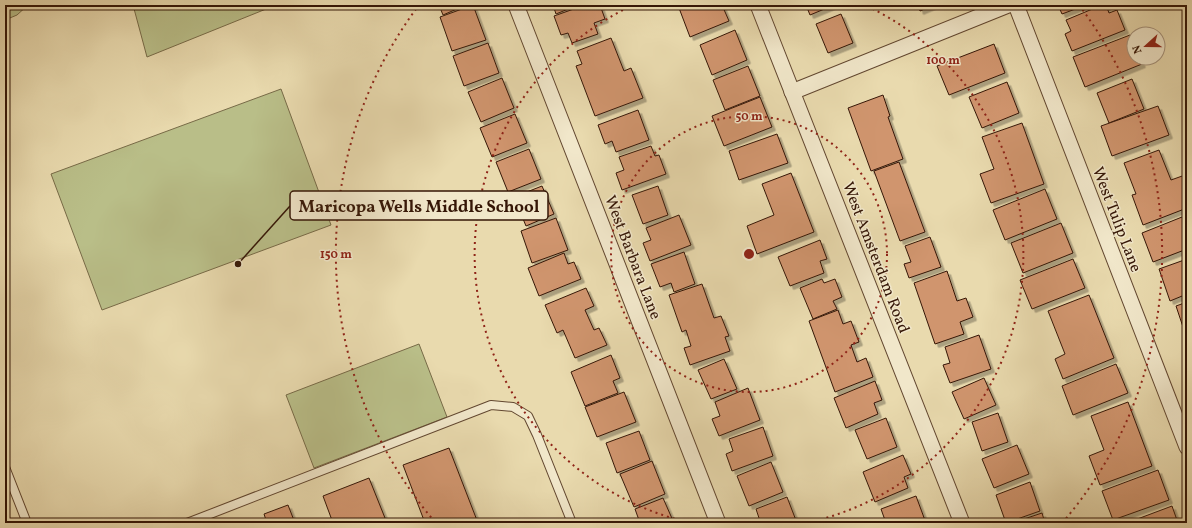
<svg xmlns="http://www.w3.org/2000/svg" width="1192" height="528" font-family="Vollkorn,serif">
<defs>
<filter id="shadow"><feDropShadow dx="3.5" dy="3.5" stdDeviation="0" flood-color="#0004"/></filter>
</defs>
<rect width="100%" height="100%" fill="#e9daae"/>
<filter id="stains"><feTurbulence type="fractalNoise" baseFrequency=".005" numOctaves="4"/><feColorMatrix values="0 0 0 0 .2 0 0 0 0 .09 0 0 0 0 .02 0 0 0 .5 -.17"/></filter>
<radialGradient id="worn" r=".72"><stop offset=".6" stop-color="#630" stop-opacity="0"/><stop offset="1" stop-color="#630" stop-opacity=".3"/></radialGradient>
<g fill="#b9be88" stroke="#776a47">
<path d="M5,5h23l-11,10 -12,5z"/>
<path d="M133,5h143l-129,52z"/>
<path d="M281,89l50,136 -229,85 -51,-136z"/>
<path d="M419,344l28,73 -133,51 -28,-73z"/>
</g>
<g fill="#d0956e" stroke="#351606" filter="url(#shadow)">
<path d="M439,5h27l-23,10z"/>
<path d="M473,5l13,35 -34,11 -12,-34z"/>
<path d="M553,5h25l-22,9z"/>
<path d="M585,5h15l5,14 -11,4 4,11 -26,9 -4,-10 -7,2 -7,-19z"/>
<path d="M686,5h36l7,16 -39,16 -11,-29z"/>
<path d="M806,5h28l-24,10z"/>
<path d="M918,5h16l-14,6z"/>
<path d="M1058,5h28l-24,9z"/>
<path d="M1102,5h4l3,8 8,-3 8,20 -53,21 -7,-17 6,-3 -5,-11z"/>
<path d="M1182,5h5v13z"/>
<path d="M841,14l12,29 -25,10 -12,-29z"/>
<path d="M735,30l12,30 -35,15 -12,-30z"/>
<path d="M1130,35l4,10v13h5l3,6 -57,23 -12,-30z"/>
<path d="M611,38l13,33 7,-3 12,30 -48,18 -19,-50 6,-2 -5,-13z"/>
<path d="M488,43l11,30 -35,13 -11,-30z"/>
<path d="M994,44l11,29 -56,22 -12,-29z"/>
<path d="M748,66l12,30 -35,14 -12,-30z"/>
<path d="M502,78l12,30 -33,14 -13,-30z"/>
<path d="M1132,79l12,30 -35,14 -12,-30z"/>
<path d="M1007,82l12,31 -37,15 -13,-31z"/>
<path d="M883,95l7,21 -2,1 15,42 -32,12 -23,-63z"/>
<path d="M760,97l12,30 -48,19 -12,-30z"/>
<path d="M1158,106l11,29 -57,21 -11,-30z"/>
<path d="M638,110l11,30 -33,12 -4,-11 -7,3 -7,-19z"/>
<path d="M515,114l12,29 -35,14 -12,-29z"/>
<path d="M1022,123l22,61 -53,19 -11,-29 14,-5 -12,-32z"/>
<path d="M777,134l11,29 -49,17 -10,-29z"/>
<path d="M651,146l4,10 4,-1 7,19 -44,16 -6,-17 8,-3 -5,-13z"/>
<path d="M529,149l12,30 -33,13 -12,-30z"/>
<path d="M1159,150l12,30 14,-5 2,6v27l-44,17 -11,-30 4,-1 -12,-31z"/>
<path d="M899,162l26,70 -25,9 -26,-70z"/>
<path d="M791,173l23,59 -57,22 -10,-28 27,-11 -12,-31z"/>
<path d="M542,186l12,28 -28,12 -12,-29z"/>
<path d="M658,186l10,29 -25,9 -11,-29z"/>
<path d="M1045,189l12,30 -52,21 -12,-30z"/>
<path d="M679,215l12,30 -41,16 -7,-18 8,-3 -5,-12z"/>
<path d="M1187,215v34l-34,13 -11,-29z"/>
<path d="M556,218l12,32 -36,13 -11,-32z"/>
<path d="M1061,223l12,30 -50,20 -12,-30z"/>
<path d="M930,237l11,30 -32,11 -5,-14 7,-2 -6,-16z"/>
<path d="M820,240l7,19 -7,2 4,12 -34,13 -12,-29z"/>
<path d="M684,252l11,32 -21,8 -3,-9 -11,4 -9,-23z"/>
<path d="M564,253l4,11 6,-2 7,17 -42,17 -11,-28z"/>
<path d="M1073,259l12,29 -53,21 -12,-29z"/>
<path d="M1187,259v35l-17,7 -11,-32z"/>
<path d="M947,271l10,30 9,-3 7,19 -13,5 4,12 -29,10 -21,-61z"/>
<path d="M822,279l2,4 11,-4 7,18 -9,4 4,8 -24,10 -13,-31z"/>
<path d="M702,284l12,34 7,-2 8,20 -4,1 5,14 -40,14 -6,-17 7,-2 -5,-16 -4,2 -13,-37z"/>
<path d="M586,288l8,18 -9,4 9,20 5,-2 8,17 -32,13 -12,-28 -6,3 -12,-28z"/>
<path d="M1089,295l25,63 -51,21 -8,-20 10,-5 -17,-43z"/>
<path d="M1187,302v33l-1,1 -10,-30z"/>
<path d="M838,310l5,14 8,-3 8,21 -8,3 6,17 9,-4 7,19 -38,15 -26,-71z"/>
<path d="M979,335l12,34 -41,14 -7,-18 7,-2 -5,-16z"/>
<path d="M611,355l9,23 -7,3 5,12 -33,13 -14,-34z"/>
<path d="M724,359l13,30 -26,10 -13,-29z"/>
<path d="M1116,364l12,29 -55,22 -11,-29z"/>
<path d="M984,378l12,27 -32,14 -12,-27z"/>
<path d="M875,381l7,19 -8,3 4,11 -32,14 -12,-30z"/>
<path d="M748,388l12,32 -41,16 -7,-17 8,-3 -5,-14z"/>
<path d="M624,392l12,30 -39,15 -12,-30z"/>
<path d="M1128,402l24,64 -52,19 -11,-29 15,-6 -13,-34z"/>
<path d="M998,413l10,29 -26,9 -10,-29z"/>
<path d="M886,418l11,29 -30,12 -12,-29z"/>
<path d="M763,427l10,29 -41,15 -6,-17 7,-3 -4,-12z"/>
<path d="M639,431l11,29 -33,13 -11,-30z"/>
<path d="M1017,445l12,29 -35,14 -12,-29z"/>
<path d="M449,448l29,75h-53l-22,-58z"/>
<path d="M903,455l8,19 -7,3 4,11 -33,14 -12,-30z"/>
<path d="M652,461l13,33 -31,13 -14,-33z"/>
<path d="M771,462l12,30 -34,14 -12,-30z"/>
<path d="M1158,470l11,30 -56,20 -11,-29z"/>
<path d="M369,478l18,45h-54l-10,-27z"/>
<path d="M1030,482l10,29 -34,12 -10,-28z"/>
<path d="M916,496l10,27h-40l-5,-14z"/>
<path d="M787,497l10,26h-41l4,-2 -4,-12z"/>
<path d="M663,498l11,25h-34l-5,-14z"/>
<path d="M288,505l7,18h-28l-3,-9z"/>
<path d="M1172,506l6,17h-46v-2z"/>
<path d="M1042,513l3,10h-33z"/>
</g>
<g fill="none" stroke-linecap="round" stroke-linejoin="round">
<g stroke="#624730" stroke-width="10">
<g id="lane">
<path d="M5,467l22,56"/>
<path d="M187,523l304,-118 22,2 15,9 9,19 35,88"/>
</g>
</g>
<g stroke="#624730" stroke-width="17">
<g id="street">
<path d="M516,5l202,518"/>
<path d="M758,5l204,518"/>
<path d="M1016,5l171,442"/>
<path d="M792,92l216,-87"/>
</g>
</g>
<use href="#lane" stroke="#f1e7ca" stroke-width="8"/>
<use href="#street" stroke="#f1e7ca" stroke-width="15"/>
</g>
<g fill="none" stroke="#8f2418" stroke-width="2" stroke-dasharray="2 4">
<circle cx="749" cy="254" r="138"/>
<path d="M692 523A275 275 0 0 1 631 6M867 6A275 275 0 0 1 806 523"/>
<path d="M435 522A413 413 0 0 1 419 5M1079 5A413 413 0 0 1 1063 522"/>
</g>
<g text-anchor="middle" stroke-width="3" stroke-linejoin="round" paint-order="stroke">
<g font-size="16" fill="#351606" stroke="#f1e7ca">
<text transform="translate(1118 219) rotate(69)" y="6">West Tulip Lane</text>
<text transform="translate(634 257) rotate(69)" y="6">West Barbara Lane</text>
<text transform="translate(877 257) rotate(69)" y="6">West Amsterdam Road</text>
</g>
</g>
<circle cx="749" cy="254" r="6" fill="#8f2418" stroke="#f1e7ca" stroke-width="2"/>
<g font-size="12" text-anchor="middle" font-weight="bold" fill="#8f2418" stroke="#f1e7ca" stroke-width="3" stroke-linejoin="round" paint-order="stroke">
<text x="943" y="64">100 m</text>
<text x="749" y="120">50 m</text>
<text x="336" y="258">150 m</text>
</g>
<path fill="none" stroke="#351606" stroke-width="1.5" d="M238 264L290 206"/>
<circle fill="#351606" stroke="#f1e7ca" stroke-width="1.5" cx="238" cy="264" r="4"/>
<rect fill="#f1e7ca" stroke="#351606" stroke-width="1.5" x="290" y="191" width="258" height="29" rx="4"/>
<g font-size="17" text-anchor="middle" font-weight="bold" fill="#351606">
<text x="419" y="212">Maricopa Wells Middle School</text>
</g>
<rect width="1192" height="528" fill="none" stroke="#e9daae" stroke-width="20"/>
<rect x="6" y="6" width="1180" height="516" fill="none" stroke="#351606" stroke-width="2"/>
<rect x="10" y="10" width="1172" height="508" fill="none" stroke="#351606"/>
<g transform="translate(1146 46) rotate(249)"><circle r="19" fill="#f1e7ca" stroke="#a6937c"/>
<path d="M0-3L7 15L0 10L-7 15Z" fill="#8f2418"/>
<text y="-6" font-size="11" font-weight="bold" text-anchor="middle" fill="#351606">N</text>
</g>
<rect width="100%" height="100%" filter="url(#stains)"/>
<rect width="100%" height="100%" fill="url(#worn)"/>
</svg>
